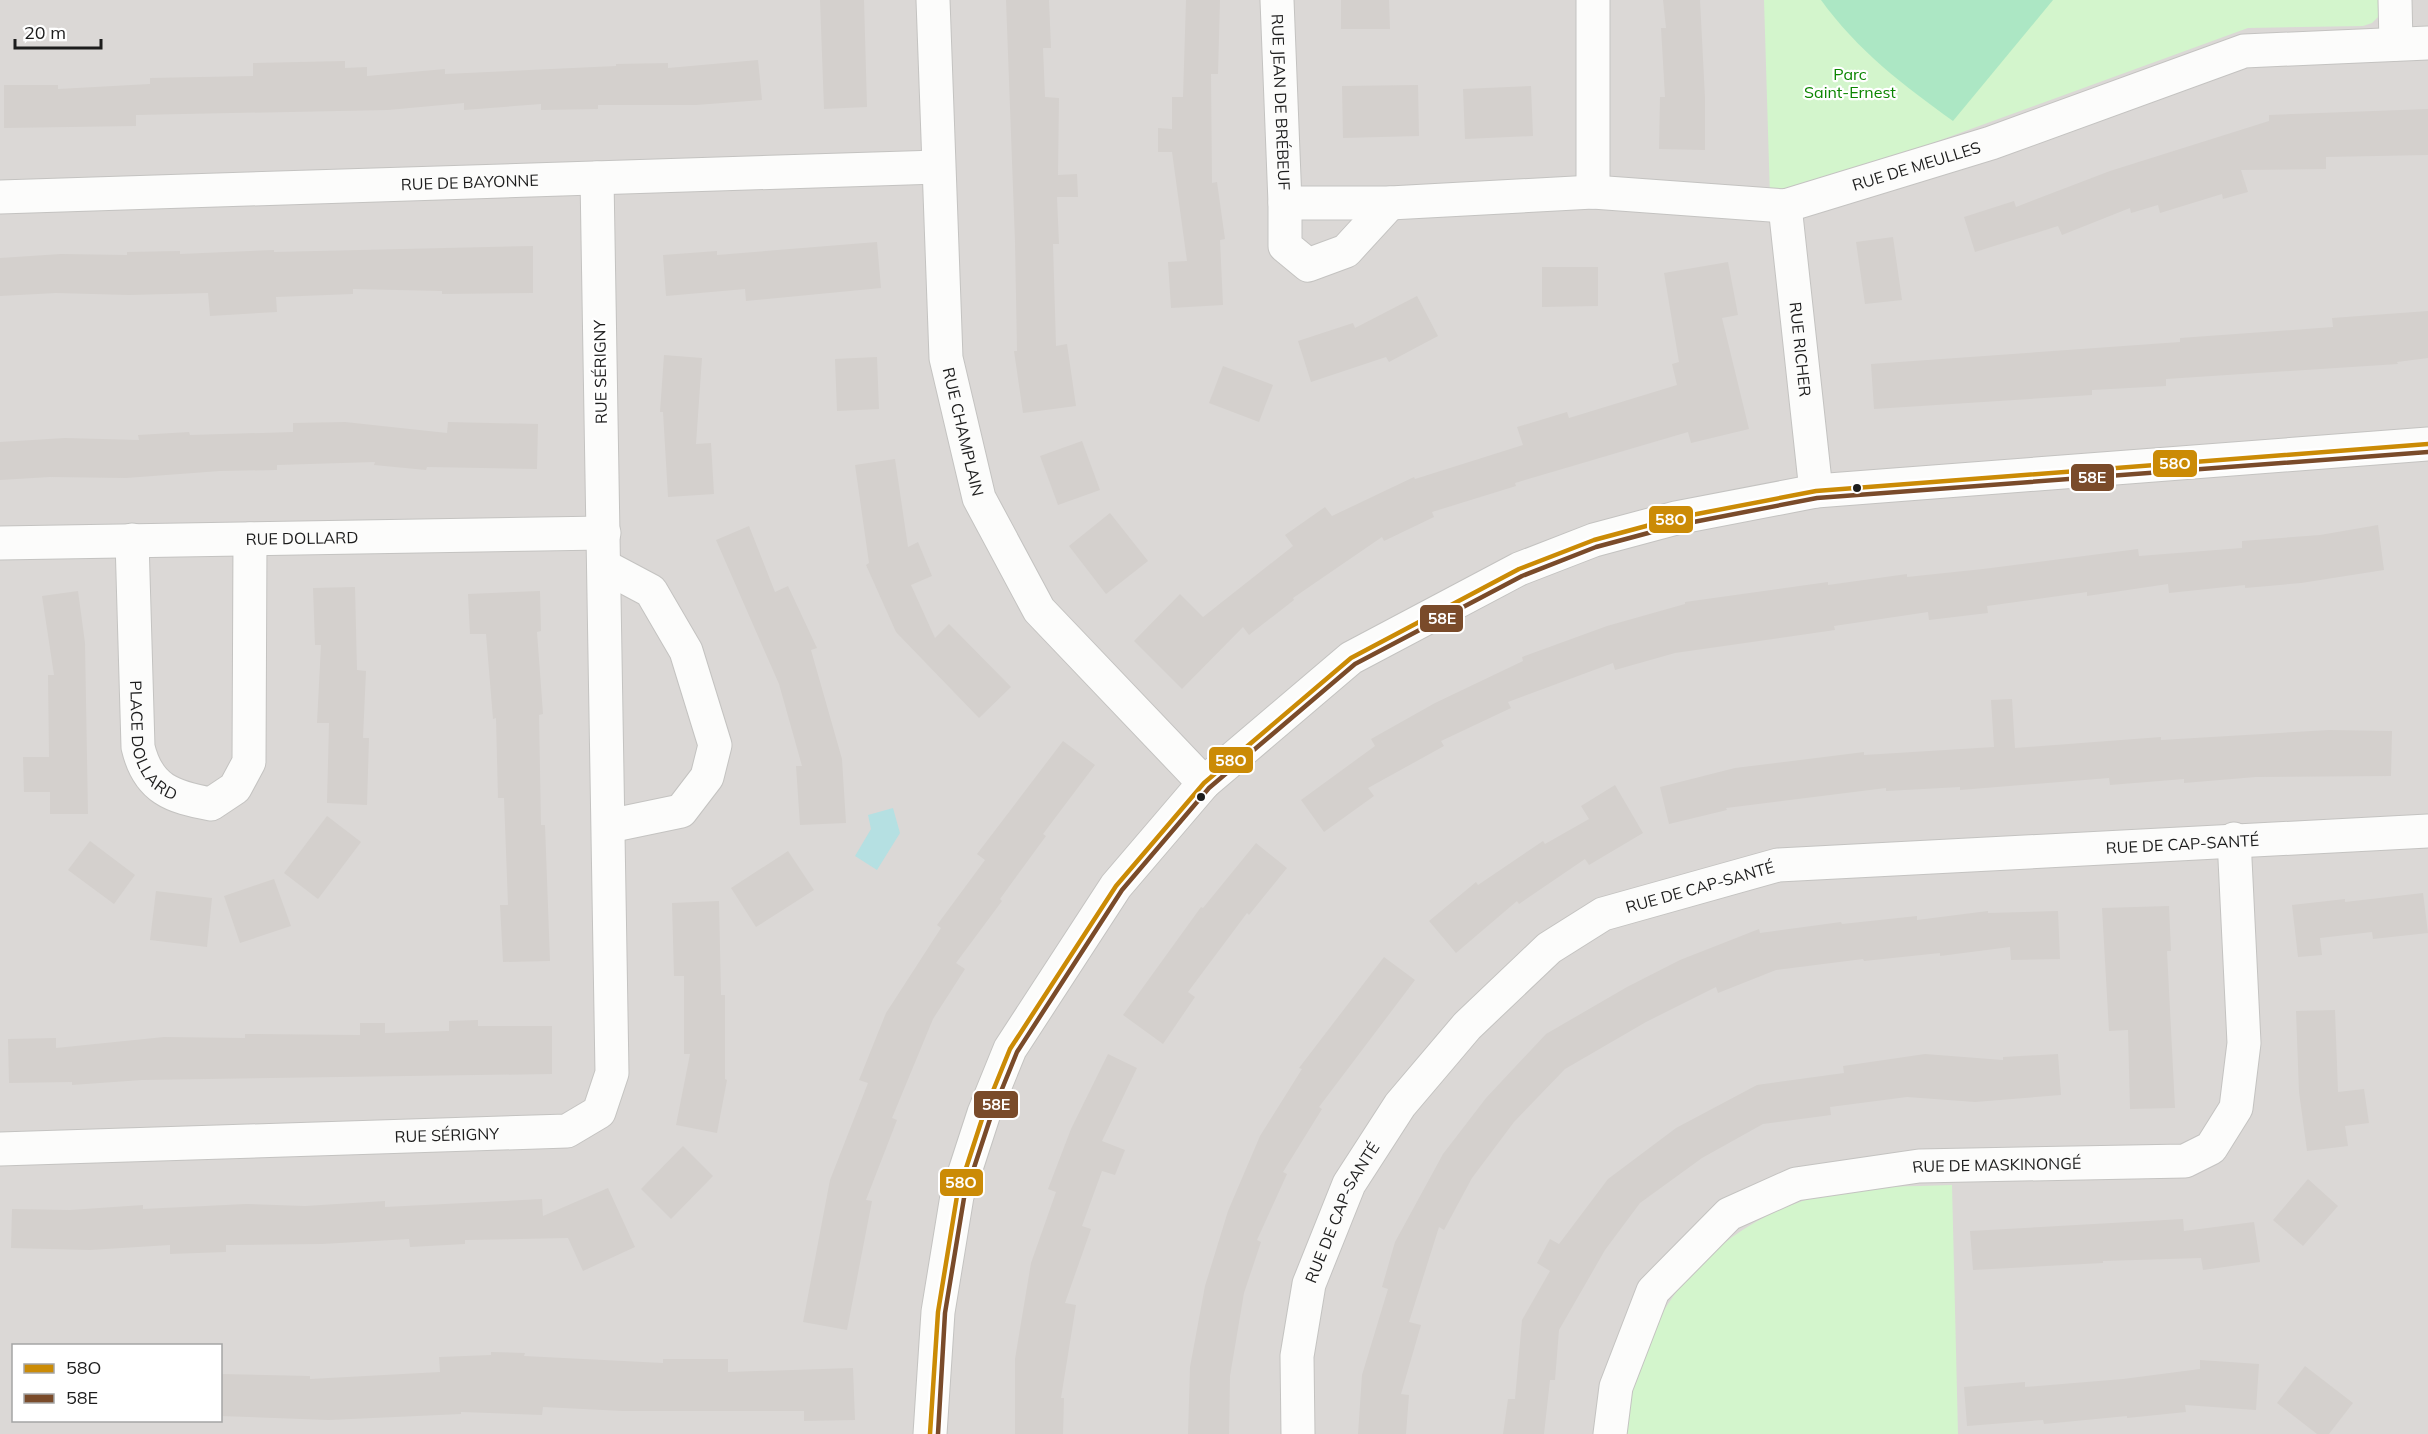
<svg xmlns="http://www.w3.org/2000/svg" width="2428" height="1434" font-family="Mulish,sans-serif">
<rect width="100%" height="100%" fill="#ece8e4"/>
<path fill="#dbd8d6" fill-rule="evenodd" d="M0,0h2428v1434h-2428zM14,1346h206v74h-206z"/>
<g fill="#d3f5cc">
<path d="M1764,0h617l-3,17 -6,6 -9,3 -115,2 -354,129 -124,40z"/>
<path d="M1952,1185l6,249h-331c3,-117 88,-215 201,-240 40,-9 83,-7 124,-9z"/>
</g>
<path fill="#ace7c4" d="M1821,0h232l-100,121c-49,-35 -96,-71 -132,-121z"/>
<path fill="#b5e0e2" d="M893,808l7,25 -23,37 -22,-14 16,-27 -3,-14z"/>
<g fill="#d4d0cd">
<path d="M820,0h44l3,107 -43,2z"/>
<path d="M1006,0h43l2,48h-8l2,49 14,1 -1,77 19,-1 1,23h-21l2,47h-6l3,102 11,-2 9,62 -53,7 -9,-62h3l-2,-109z"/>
<path d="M1186,0h34l-2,74h-7l1,109 5,-1 8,57 -5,1 3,65 -52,3 -3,-46 19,-1 -15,-109h-14v-24l14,1v-32h11z"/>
<path d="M1341,0h48l1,29h-49z"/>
<path d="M1663,0h37l5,98v52l-46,-1 1,-52h5l-4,-69h5z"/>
<path d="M758,60l4,40 -66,5h-98v4l-57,1v-6l-77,6v-7l-76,7 -252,5v11l-132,2v-43h54v4l92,-5v-6l103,-2v-13l92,-2v7l22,-1v9l78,-7v5l171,-8v-2l52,-1v5z"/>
<path d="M1418,85l1,51 -76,2 -1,-52z"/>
<path d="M1531,86l2,50 -68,3 -2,-50z"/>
<path d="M2428,109v46l-102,2v12l-85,1 7,22 -25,7 -1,-5 -62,19 -2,-8 -27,8 -1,-5 -68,27 -4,-9 -83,26 -11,-35 50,-16 2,6 94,-36 159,-50v-6z"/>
<path d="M1893,237l9,63 -37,4 -9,-62z"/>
<path d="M877,242l4,46 -135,13 -1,-12 -79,7 -3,-41 54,-4v4z"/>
<path d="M533,246v47l-91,1v-3l-89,-2v5l-77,3 1,15 -67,4 -2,-23 -79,2 -73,-2 -56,3v-38l61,-4 66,1v-3l53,-1v3l94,-4v2z"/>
<path d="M1728,262l10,53 -16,3 27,111 -58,14 -3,-11 -173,51 1,3 -84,26 2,5 -50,24 -2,-4 -89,61 1,2 -45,35 -6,-8 -61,62 -48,-48 46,-47 23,23 90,-71 -8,-11 40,-28 7,9 82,-39 1,2 108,-34 -6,-18 50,-15 2,6 108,-33 -5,-21 7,-2 -15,-89z"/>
<path d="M1542,267h56v39l-56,1z"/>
<path d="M1417,296l21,40 -49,26 -3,-5 -75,25 -13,-41 55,-18 2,5z"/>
<path d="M2428,311v47l-31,4 1,2 -232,15v7l-74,4v5l-218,14 -3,-45 309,-22v-4l153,-11 -1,-9z"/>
<path d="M664,355l38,3 -6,86 15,-1 3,51 -46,3 -5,-85h-3z"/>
<path d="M877,357l2,52 -42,2 -2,-52z"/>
<path d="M1223,366l50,19 -14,37 -50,-19z"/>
<path d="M345,422l102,11 1,-11 90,2 -1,45 -110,-2 -1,3 -52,-5 1,-3 -98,3v5l-57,1 -94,7 -76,-1 -50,3v-38l65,-4 74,2 -1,-5 51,-3 1,3 103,-3v-9z"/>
<path d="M1082,441l18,49 -42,15 -18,-49z"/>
<path d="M895,459l13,88 10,-5 14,34 -21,9 24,53 14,-14 62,63 -32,31 -83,-86 -30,-67 3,-2 -14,-98z"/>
<path d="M1110,513l38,48 -42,33 -37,-48z"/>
<path d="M2378,525l6,45 -83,13 -56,5v-3l-76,8 -1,-9 -81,12v-4l-100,14 1,7 -59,7 -1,-8 -94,14 1,4 -160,23 -60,17 -2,-7 -105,39 3,6 -70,33 3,5 -76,42 6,8 -50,36 -23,-32 74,-54 -4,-7 64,-36 88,-42 -1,-4 85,-31 78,-22v-2l143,-20v3l79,-11v3l76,-8 155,-20 1,7 103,-8v-7l78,-6z"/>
<path d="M749,526l26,66 13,-6 29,62 -6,2 31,109 4,64 -46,2 -4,-59h6l-23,-82 -63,-144z"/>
<path d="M355,587l2,83 9,1 -3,67h6l-2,67 -40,-2 2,-80h-12l4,-78h-6l-2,-57z"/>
<path d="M78,591l7,52 3,171h-38v-22h-26l-1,-35h26l-1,-82h6l-12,-79z"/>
<path d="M540,591l1,40 -4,1 6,82 -4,1 2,110h4l5,136 -47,1 -3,-57h8l-4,-107h-6l-2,-80 -3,1 -7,-85h-16l-2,-40z"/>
<path d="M2012,699l3,49 146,-11v3l168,-10 63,1 -1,45 -135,1 -72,6v-4l-74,6 -1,-7 -149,12v-3l-74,4v-3l-160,20 1,2 -58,14 -9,-37 75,-19 129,-16v3l130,-8 -3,-47z"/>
<path d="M1063,741l32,24 -52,69 3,2 -46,63 2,2 -46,62 9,6 -32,50 -41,99 5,2 -31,80 6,1 -25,129 -44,-8 27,-142 38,-97 -9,-3 27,-67 55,-85 -4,-3 48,-65 -8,-6z"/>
<path d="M1615,785l28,48 -54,32 -4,-6 -66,45 -2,-3 -61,52 -27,-32 47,-39 2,3 65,-44 2,3 44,-25 -8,-13z"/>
<path d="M327,816l34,26 -43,57 -34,-26z"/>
<path d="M90,841l45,34 -21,29 -46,-34z"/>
<path d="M1256,843l31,25 -38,47 -2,-2 -59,79 7,5 -32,47 -40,-29 78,-108 2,1z"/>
<path d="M788,851l26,39 -58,37 -25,-39z"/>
<path d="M274,879l17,47 -51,17 -16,-47z"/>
<path d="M156,891l56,7 -5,49 -57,-7z"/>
<path d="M2423,893l5,40 -55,6 -1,-7 -52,6 2,17 -24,2 -6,-52 53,-6v3z"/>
<path d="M719,901l2,94h4v84l2,1 -10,53 -41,-8 14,-71h-6v-78h-10l-2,-73z"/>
<path d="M2169,906l2,45h-4l8,157 -45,1 -2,-79 -19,1 -7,-123z"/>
<path d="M1988,911v2l70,-2 2,48 -49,1 -1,-13 -70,9v-3l-76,8 -1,-2 -87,11 -58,23 -2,-6 -70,35 -81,47 -51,53 -42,56 -28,52 -5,-3 -30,95 12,3 -20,69 8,1 -3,39h-48l4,-59 26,-86 -6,-2 13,-45 48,-88 43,-56 60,-64 81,-47 53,-27 79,-31 1,4 81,-11 1,2 75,-8v4z"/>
<path d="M1384,957l31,23 -96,127 3,2 -39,63 4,2 -30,66 4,2 -17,51 -14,83 -1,58h-41l2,-67 15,-81 23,-75 32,-75 42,-67 -3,-1z"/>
<path d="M2335,1010l3,82 26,-3 5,34 -24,3 3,20 -41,5 -8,-59 -3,-81z"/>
<path d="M478,1020v6h74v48l-410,6 -70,5v-3l-63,1 -1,-44 48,-1v10l108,-11 81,1v-4l115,1v-12h25v10l64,-2v-10z"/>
<path d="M1108,1054l29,14 -35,73 23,9 -10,25 -13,-4 -20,55 9,3 -26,74 11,2 -15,93h3l-1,36h-48v-75l16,-96 25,-71 -8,-3 23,-60z"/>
<path d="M1925,1054l78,6v-3l55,-3 3,41 -86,7 -68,-5 -77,10 1,8 -68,9 -61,34 -62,45 -35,47 -46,80 -4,50h-5l-6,54h-41l5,-35h7l7,-79 28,-49 -13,-8 13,-24 9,5 49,-65 68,-51 81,-43 87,-12 -1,-7z"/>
<path d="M683,1146l30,30 -42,43 -30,-30z"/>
<path d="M2308,1179l30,27 -35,40 -30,-26z"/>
<path d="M608,1188l27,59 -52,24 -15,-33 -103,2v4l-55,3 -1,-8 -87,5 -96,1v7l-56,2v-9l-80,5 -79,-2 1,-39 58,1 73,-5v4l103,-5 59,2 80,-5v6l157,-8 1,17z"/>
<path d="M2183,1219l1,12 70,-9 6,40 -57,8 -2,-12 -98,3v2l-130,7 -3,-39z"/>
<path d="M491,1352l34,1 -1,3 139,7v-4h65v13l125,-4 2,52 -51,1v-10h-181l-80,-4 -1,8 -81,-3v2l-132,6 -109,-4v-42l90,2v3l130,-7 -1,-15 52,-2z"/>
<path d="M2200,1360l59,4 -3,46 -71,-5 1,7 -59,6v-2l-83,8 -1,-4 -76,6 -3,-39 61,-5v5l98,-8 77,-10z"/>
<path d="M2305,1366l48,37 -24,31h-12l-40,-31z"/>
</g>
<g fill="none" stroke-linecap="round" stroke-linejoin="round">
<g stroke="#c4c3c1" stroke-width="35">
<g id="street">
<path id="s1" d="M933,0l13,358 33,140 60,112 165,173"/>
<path id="s2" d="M1277,0l8,203v43l23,19 38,-14 44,-48"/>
<path d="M1593,0v192"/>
<path d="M2395,0l1,44"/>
<path id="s3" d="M0,197l938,-30"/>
<path id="s4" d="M1285,203h105l203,-11 192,14 206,-63 253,-92 184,-8"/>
<path id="s5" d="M1785,206l31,285"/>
<path id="s6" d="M132,540l6,207c10,42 34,50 73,57l24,-16 14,-26 1,-223"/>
<path id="s7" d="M0,543l604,-10"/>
<path d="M604,566l47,25 35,60 29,94 -8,32 -26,34 -72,15"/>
<path id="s8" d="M0,1149l567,-18 32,-19 13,-39 -15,-895"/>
<path d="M930,1434l8,-122 19,-116 27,-83 26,-64 106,-163 88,-103 147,-125 168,-89 75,-29 82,-22 140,-27 612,-47"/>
<path id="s9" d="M1298,1434l-1,-78 12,-72 40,-100 51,-79 67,-79 82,-78 54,-34 175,-49 650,-34"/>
<path id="s10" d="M1610,1434l6,-47 37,-96 76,-77 67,-30 123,-18 266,-5 26,-13 25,-40 8,-65 -10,-204"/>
</g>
</g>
<use href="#street" stroke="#fcfcfb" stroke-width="33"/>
<g stroke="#fff" stroke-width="9">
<path id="bus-1" d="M930,1434l8,-122 19,-116 27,-83 26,-64 106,-163 88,-103 147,-125 168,-89 75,-29 82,-22 140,-27 612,-47"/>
</g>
<g stroke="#fff" stroke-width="9">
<path id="bus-2" d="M938,1434l7,-121 19,-115 27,-82 26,-64 105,-162 87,-102 146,-124 167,-88 74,-29 82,-22 139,-27 611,-46"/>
</g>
<use href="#bus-1" stroke="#cb8b06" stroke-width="4.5"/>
<use href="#bus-2" stroke="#7a4b2a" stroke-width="4.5"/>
</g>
<g fill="#1d1d1d" stroke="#fff" stroke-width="2">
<circle cx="1857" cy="488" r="5"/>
<circle cx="1201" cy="797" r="5"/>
</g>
<g text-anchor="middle" stroke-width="4.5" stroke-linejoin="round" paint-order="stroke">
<g font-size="16" fill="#0b8501" stroke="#fff">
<text x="1850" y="80">Parc<tspan x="1850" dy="18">Saint-Ernest</tspan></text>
</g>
<g font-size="16" fill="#1d1d1d" stroke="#fff">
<text dy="6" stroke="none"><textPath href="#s2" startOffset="102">RUE JEAN DE BRÉBEUF</textPath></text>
<text dy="6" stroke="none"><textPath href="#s4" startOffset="638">RUE DE MEULLES</textPath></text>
<text dy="6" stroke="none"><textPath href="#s3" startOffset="470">RUE DE BAYONNE</textPath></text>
<text dy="6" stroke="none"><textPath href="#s5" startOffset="144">RUE RICHER</textPath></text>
<text transform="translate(600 372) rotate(-91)" y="6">RUE SÉRIGNY</text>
<text dy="6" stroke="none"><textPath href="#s1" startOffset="434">RUE CHAMPLAIN</textPath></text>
<text dy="6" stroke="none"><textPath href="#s7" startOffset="302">RUE DOLLARD</textPath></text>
<text dy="6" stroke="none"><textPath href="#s6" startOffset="206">PLACE DOLLARD</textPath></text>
<text dy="6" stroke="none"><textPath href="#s9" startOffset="1220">RUE DE CAP-SANTÉ</textPath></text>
<text dy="6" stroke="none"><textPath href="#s9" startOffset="734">RUE DE CAP-SANTÉ</textPath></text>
<text dy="6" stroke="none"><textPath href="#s8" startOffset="447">RUE SÉRIGNY</textPath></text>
<text dy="6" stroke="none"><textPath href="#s10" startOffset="534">RUE DE MASKINONGÉ</textPath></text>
<text dy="6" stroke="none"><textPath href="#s9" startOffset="230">RUE DE CAP-SANTÉ</textPath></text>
</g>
</g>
<g stroke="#fff" stroke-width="2">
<rect x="2152" y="449" width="46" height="29" rx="6" fill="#cb8b06"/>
<rect x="2070" y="463" width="45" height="29" rx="6" fill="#7a4b2a"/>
<rect x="1648" y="505" width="46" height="29" rx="6" fill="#cb8b06"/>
<rect x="1419" y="604" width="45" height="29" rx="6" fill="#7a4b2a"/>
<rect x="1208" y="746" width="46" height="28" rx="6" fill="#cb8b06"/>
<rect x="973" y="1090" width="46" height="29" rx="6" fill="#7a4b2a"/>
<rect x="939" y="1168" width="45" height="29" rx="6" fill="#cb8b06"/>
</g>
<g font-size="16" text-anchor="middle" font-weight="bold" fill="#fff">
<text x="2175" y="469">58O</text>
<text x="2092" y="483">58E</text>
<text x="1671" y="525">58O</text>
<text x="1442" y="624">58E</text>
<text x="1231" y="766">58O</text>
<text x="996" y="1110">58E</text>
<text x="961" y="1188">58O</text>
</g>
<rect x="12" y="1344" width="210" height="78" fill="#ffffff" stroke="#a5a5a5" stroke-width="1.5"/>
<rect x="24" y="1364" width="30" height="9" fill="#cb8b06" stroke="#a5a5a5" stroke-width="1.5"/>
<text x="66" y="1374" font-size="18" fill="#1d1d1d">58O</text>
<rect x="24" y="1394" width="30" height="9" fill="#7a4b2a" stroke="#a5a5a5" stroke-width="1.5"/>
<text x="66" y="1404" font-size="18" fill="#1d1d1d">58E</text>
<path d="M15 39v9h86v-9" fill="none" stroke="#1d1d1d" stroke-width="3"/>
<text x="24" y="39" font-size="18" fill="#1d1d1d" stroke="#ffffff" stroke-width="4.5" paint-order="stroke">20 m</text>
</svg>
